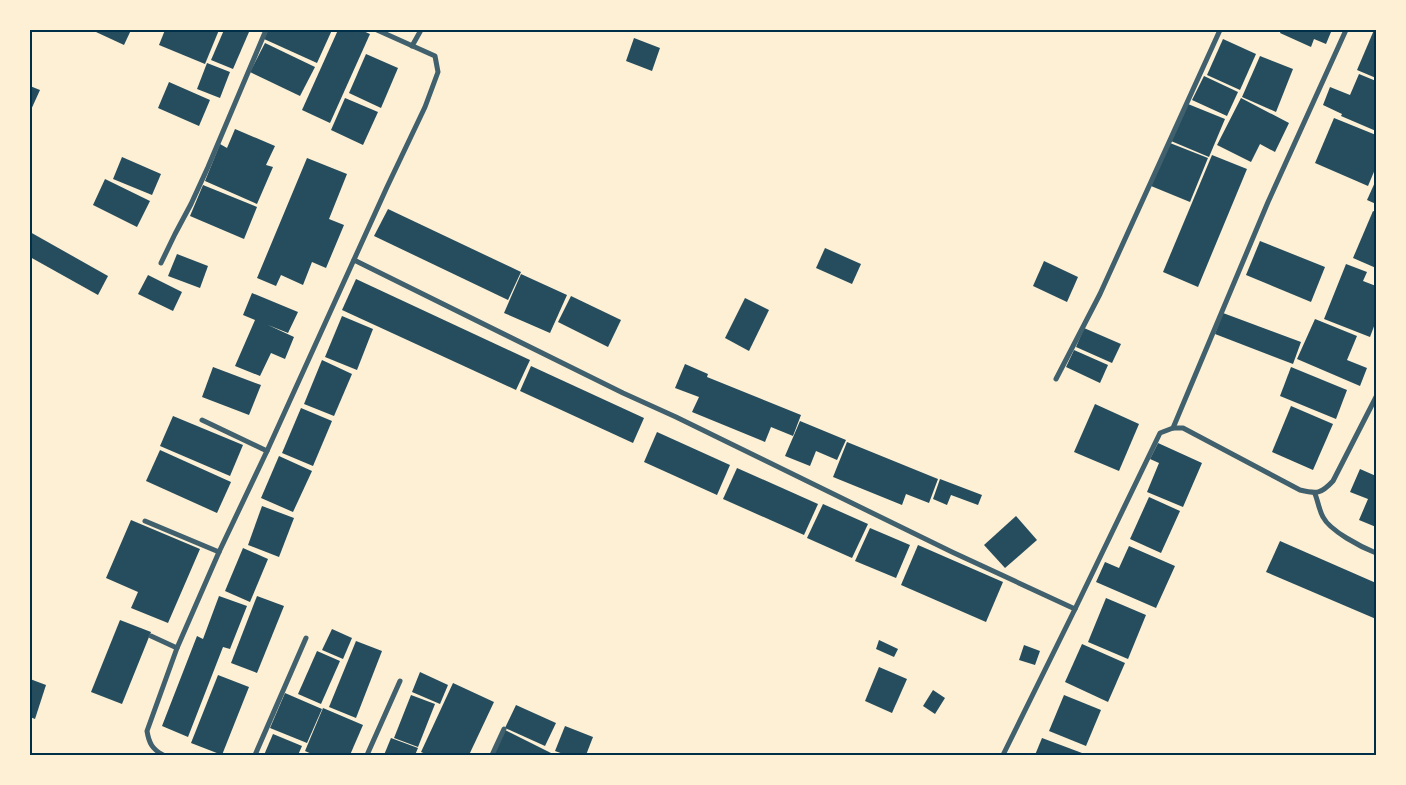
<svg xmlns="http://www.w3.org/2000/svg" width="1406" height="785" font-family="'Open Sans',sans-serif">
<rect width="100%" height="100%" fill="#fdf0d5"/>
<g fill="#264d5e">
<path d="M97,30h34l-7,15 -28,-13z"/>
<path d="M165,30h54l-14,34 -46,-19z"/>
<path d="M224,30h21l4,2 -16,37 -22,-9z"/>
<path d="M268,30h64l-15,33 -53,-24z"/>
<path d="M338,30h23l9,4 -40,89 -28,-13z"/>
<path d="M1281,30h44l6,2 -5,12 -12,-5 -3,8 -31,-14z"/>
<path d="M1374,30h2v48l-19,-8z"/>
<path d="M634,38l26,10 -8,23 -26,-10z"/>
<path d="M1223,39l33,15 -16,36 -33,-15z"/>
<path d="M265,43l50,24 -15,29 -50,-24z"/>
<path d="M366,54l32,14 -17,40 -32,-15z"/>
<path d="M1260,56l33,13 -17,43 -34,-15z"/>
<path d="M207,63l23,9 -10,26 -23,-9z"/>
<path d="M1359,74l17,7v50l-35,-15 1,-2 -19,-9 7,-18 20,8z"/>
<path d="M1204,76l34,16 -11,24 -35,-16z"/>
<path d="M169,82l41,18 -11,26 -41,-18z"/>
<path d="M30,86l10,4 -10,22z"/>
<path d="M345,98l33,14 -15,33 -32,-15z"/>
<path d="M1241,98l48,25 -14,29 -15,-8 -9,18 -34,-17z"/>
<path d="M1188,104l37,15 -16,38 -38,-16z"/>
<path d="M1334,118l42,17v32l-8,19 -53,-23z"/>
<path d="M235,129l40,17 -9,19 7,2 -16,37 -52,-23 15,-37 7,4z"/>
<path d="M1170,143l38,15 -18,44 -39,-16z"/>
<path d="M1212,155l35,14 -49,118 -35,-15z"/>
<path d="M122,157l39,17 -9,21 -39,-16z"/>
<path d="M307,158l40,16 -18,45 15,6 -18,43 -14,-6 -9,23 -22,-10 -5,11 -19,-8z"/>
<path d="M105,179l45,22 -13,26 -44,-22z"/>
<path d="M1376,180v24l-9,-4z"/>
<path d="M203,185l54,22 -13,32 -54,-23z"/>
<path d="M388,209l133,63 -13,28 -134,-64z"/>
<path d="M1373,211l3,1v56l-23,-10z"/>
<path d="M30,232l78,44 -10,19 -68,-38z"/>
<path d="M1260,241l65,26 -14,35 -65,-27z"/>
<path d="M825,248l36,16 -9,20 -36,-16z"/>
<path d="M177,254l31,12 -8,22 -32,-12z"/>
<path d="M1044,261l34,16 -11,25 -34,-16z"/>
<path d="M1346,264l21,8 -4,9 13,5v35l-6,16 -46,-18z"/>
<path d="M521,274l46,21 -17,38 -46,-20z"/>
<path d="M148,275l34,17 -9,19 -35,-17z"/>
<path d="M356,279l174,81 -14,30 -174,-80z"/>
<path d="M252,293l46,19 -10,21 -20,-8 26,12 -9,22 -14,-6 -11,23 -25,-10 20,-46 -12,-5z"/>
<path d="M571,296l50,24 -13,27 -50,-25z"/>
<path d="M745,298l24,12 -20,41 -24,-13z"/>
<path d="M1223,313l78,29 -8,22 -78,-30z"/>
<path d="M342,316l31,13 -16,41 -32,-13z"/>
<path d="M1315,319l42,17 -10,24 20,8 -7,18 -63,-27z"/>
<path d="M1084,328l37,16 -9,19 -36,-16z"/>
<path d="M1074,350l34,15 -8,18 -34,-16z"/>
<path d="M322,360l30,14 -18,42 -30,-12z"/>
<path d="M685,364l23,10 -1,3 94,38 -8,21 -22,-9 -6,15 -73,-30 7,-15 -24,-9z"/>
<path d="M531,366l113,52 -11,25 -113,-52z"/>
<path d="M213,367l48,18 -12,30 -47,-18z"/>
<path d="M1291,367l56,23 -11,29 -56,-23z"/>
<path d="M1095,404l44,20 -20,47 -45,-19z"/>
<path d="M1291,406l42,18 -20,46 -41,-18z"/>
<path d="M301,408l31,13 -19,45 -31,-13z"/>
<path d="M173,416l70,29 -13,31 -70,-30z"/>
<path d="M800,421l46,19 -9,20 -21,-9 -6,15 -25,-10z"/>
<path d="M657,432l73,33 -13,30 -73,-33z"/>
<path d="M847,442l91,37 -9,24 -23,-9 -4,11 -69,-28z"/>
<path d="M1158,443l44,20 -19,44 -36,-15 12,-29 -9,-4z"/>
<path d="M160,450l71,32 -14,31 -71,-32z"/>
<path d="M279,456l33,15 -19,41 -32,-14z"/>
<path d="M737,468l81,36 -14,31 -81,-36z"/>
<path d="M1360,469l16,7v51l-17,-7 9,-21 -18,-7z"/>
<path d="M940,479l42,16 -4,10 -27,-10 -4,10 -14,-6z"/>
<path d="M1149,497l31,14 -19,42 -31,-14z"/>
<path d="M823,504l45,20 -16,34 -45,-20z"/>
<path d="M262,506l32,12 -15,39 -31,-12z"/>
<path d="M1016,516l21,24 -32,28 -21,-23z"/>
<path d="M131,520l69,29 -32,74 -37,-15 7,-16 -32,-14z"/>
<path d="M870,528l40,17 -14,33 -41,-17z"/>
<path d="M1280,541l96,42v36l-110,-47z"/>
<path d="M918,545l85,37 -17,40 -85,-37z"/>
<path d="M1129,546l46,20 -19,42 -60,-26 9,-20 14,6z"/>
<path d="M243,548l25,11 -18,43 -25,-11z"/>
<path d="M219,596l28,10 -17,43 -7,-2 -35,90 -26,-11 35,-90 6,3z"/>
<path d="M257,596l27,10 -27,67 -26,-10z"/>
<path d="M1106,598l40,17 -18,44 -40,-17z"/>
<path d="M120,620l31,12 -29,72 -31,-12z"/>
<path d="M332,629l20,9 -9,21 -21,-9z"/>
<path d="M879,640l19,9 -4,8 -18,-8z"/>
<path d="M356,641l26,10 -26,67 -27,-11z"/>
<path d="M1082,644l43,19 -17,39 -43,-20z"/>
<path d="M1024,645l16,6 -5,14 -16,-5z"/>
<path d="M317,651l23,10 -19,43 -23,-10z"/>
<path d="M879,667l28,12 -15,34 -27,-12z"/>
<path d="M420,672l28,13 -8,19 -28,-12z"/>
<path d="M218,675l31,12 -27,68 -31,-12z"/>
<path d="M30,679l16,6 -11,34 -5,-2z"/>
<path d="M453,683l41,19 -25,53h-41l-7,-3z"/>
<path d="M933,690l12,8 -10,16 -12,-8z"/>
<path d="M285,693l37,16 -15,34 -37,-15z"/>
<path d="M411,695l24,9 -17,43 -24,-9z"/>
<path d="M1064,695l37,15 -15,36 -37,-15z"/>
<path d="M516,705l40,18 -11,23 -40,-18z"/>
<path d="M323,708l40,17 -13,30h-36l-9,-4z"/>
<path d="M565,726l28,11 -7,18h-20l-11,-4z"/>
<path d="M505,730l50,25h-63z"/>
<path d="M273,734l29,12 -4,9h-34z"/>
<path d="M391,738l27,10 -3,7h-31z"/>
<path d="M1042,738l40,15 -1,2h-46z"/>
</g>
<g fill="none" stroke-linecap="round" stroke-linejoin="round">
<g stroke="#3f606c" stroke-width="5">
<path d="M412,46l9,-16"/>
<path d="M354,260l269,133 53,24 276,135 123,57"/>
<path d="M161,263l14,-29 16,-30 17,-37 58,-137"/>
<path d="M1056,379l44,-85 120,-264"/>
<path d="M202,420l65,31"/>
<path d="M1173,428l95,-226 78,-172"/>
<path d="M1315,494c3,7 4,16 8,23 7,14 38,30 53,36"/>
<path d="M145,521l74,31"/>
<path d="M151,636l26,12"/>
<path d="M163,755c-11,-6 -14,-12 -16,-24l30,-83 42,-96 48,-101 120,-264 38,-80 13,-35 -3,-16 -58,-26"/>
<path d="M255,755l51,-117"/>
<path d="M367,755l33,-74"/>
<path d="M492,755l12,-26"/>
<path d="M1003,755l72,-146 85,-176 13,-5h10l117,62c17,4 21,4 33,-9l43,-84"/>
</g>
</g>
<rect width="1406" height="785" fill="none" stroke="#fdf0d5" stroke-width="62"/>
<rect x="31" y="31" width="1344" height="723" fill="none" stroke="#003049" stroke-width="2"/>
</svg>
